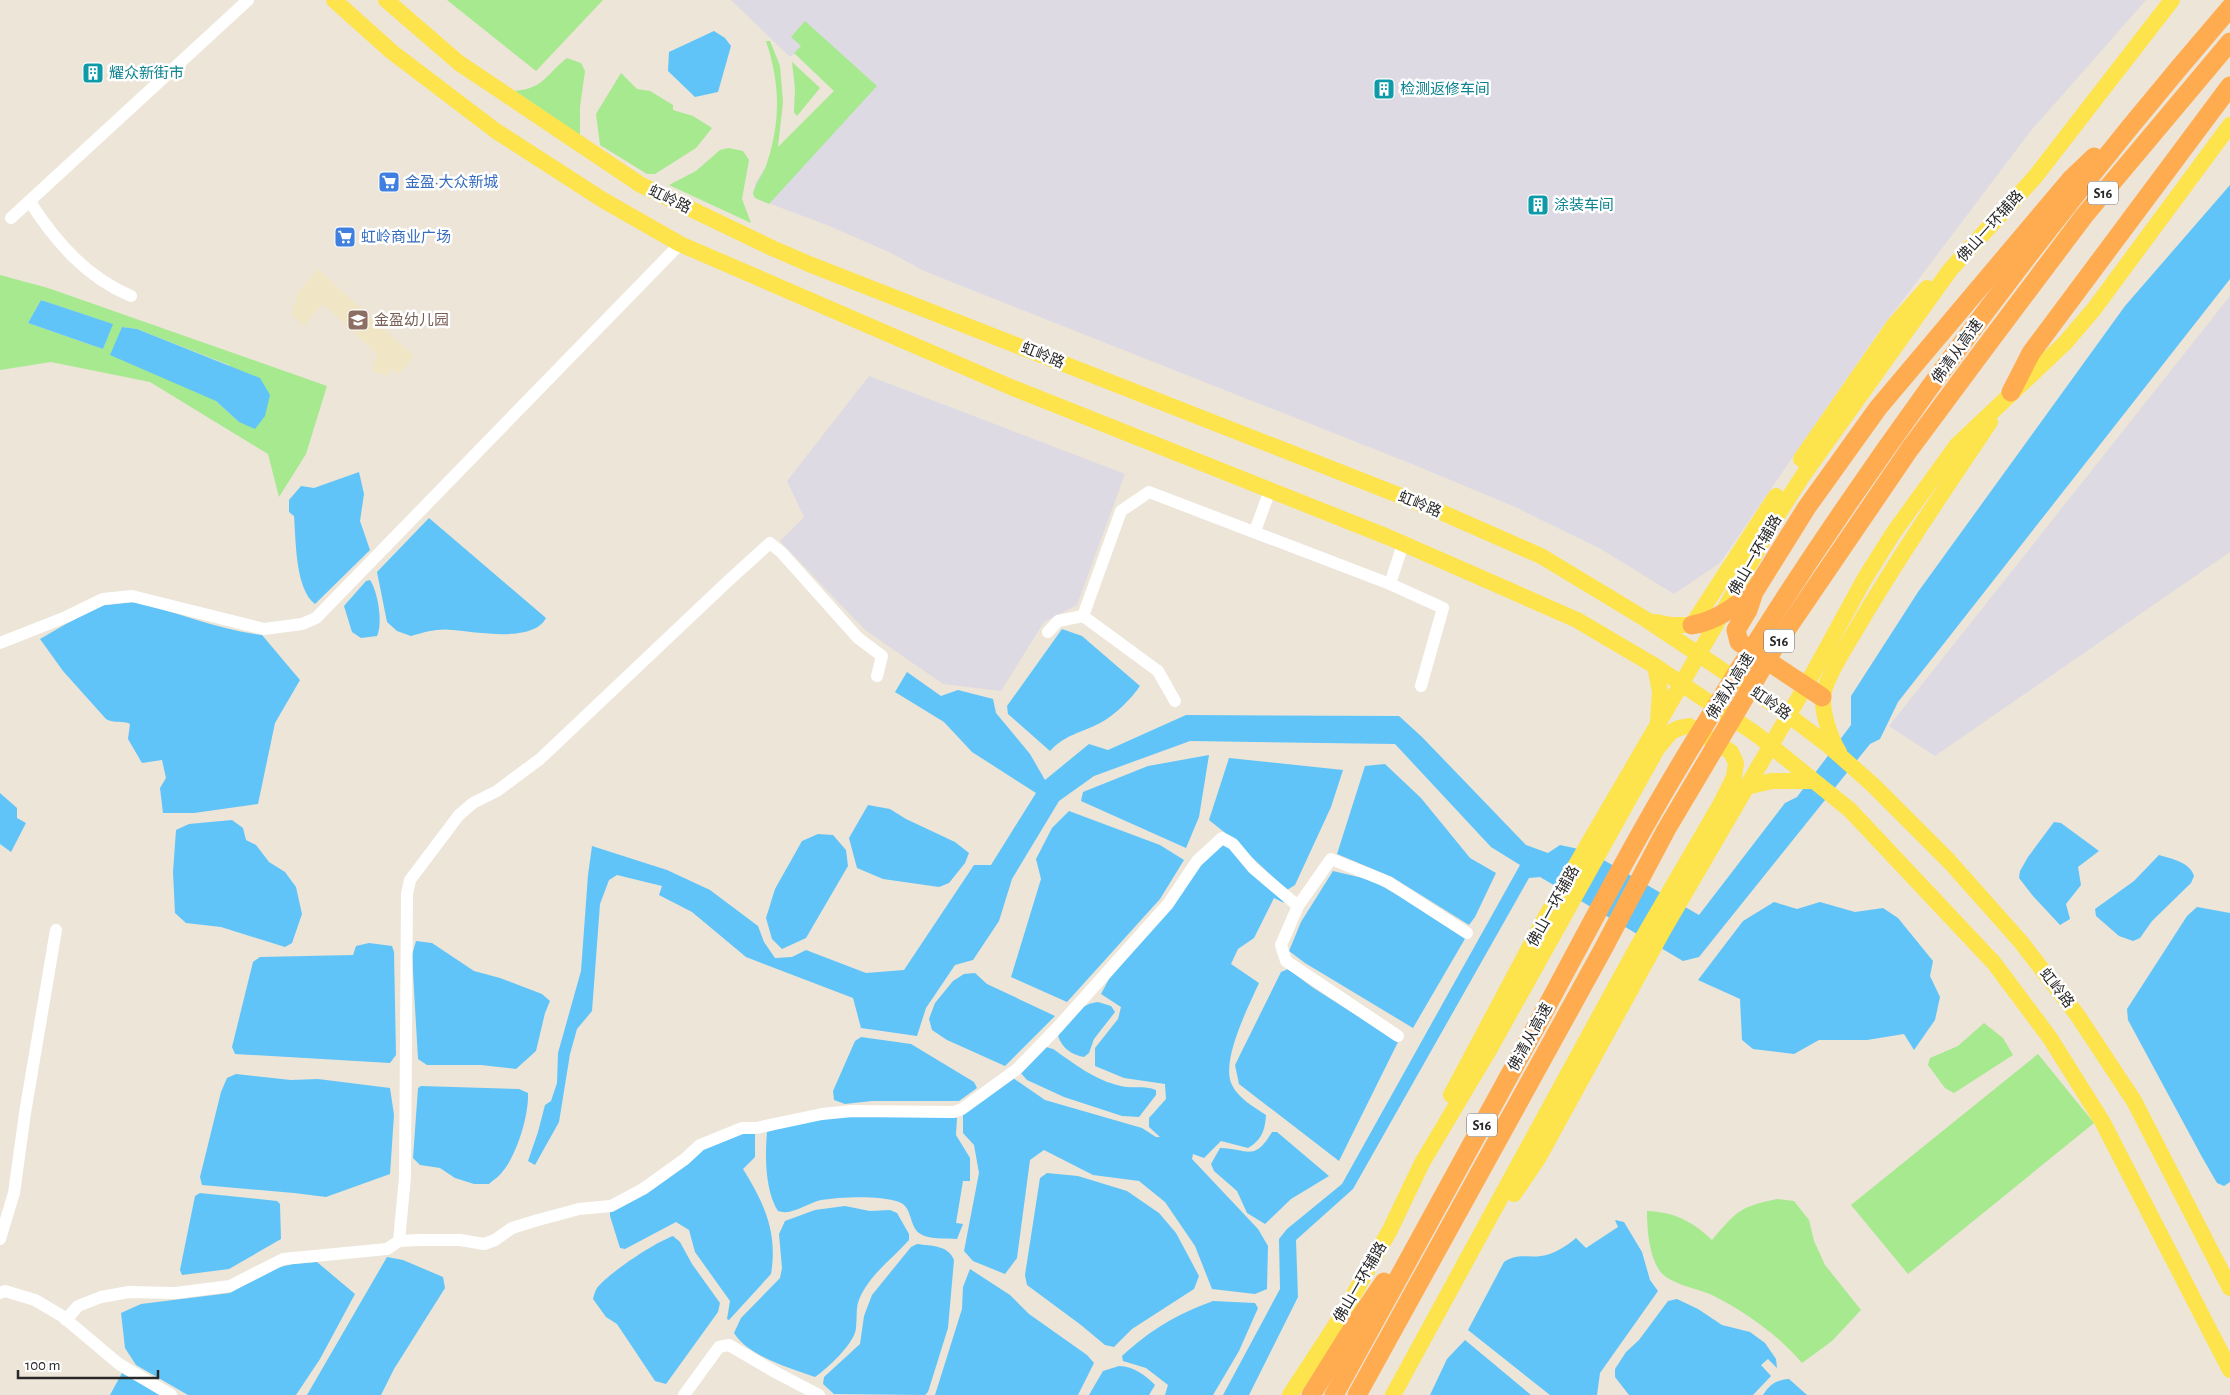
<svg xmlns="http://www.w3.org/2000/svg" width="2230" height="1395" font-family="'Alegreya Sans','Noto Sans SC',sans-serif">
<rect width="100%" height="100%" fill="#ece5d8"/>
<g fill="#dddae4">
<path d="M731,0h1415l-117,133 -151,200 -158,230 -46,31 -73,-45 -88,-43 -96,-40 -493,-195 -35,-19 -62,-27 -72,-27 -2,-4 3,-12 22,-34 56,-57 -39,-38 -5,4z"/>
<path d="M2230,296v256l-295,204 -46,-30z"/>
<path d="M869,376l256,98 -48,131 -33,17 -43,69 -58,-7 -78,-54 -85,-89 24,-24 -17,-36z"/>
</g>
<path fill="#f0e6c5" d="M318,269l96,87 -15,19 -9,-7 -2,8 -16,-5 4,-18 -53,-49 -19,22 -13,-12 7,-21z"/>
<g fill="#a6e98f" fill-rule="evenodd">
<path d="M447,0h156l-67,71z"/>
<path d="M805,21l72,65 -108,118 -14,-6 -2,-4c3,-13 11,-20 14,-31 14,-43 13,-80 -1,-122h4l10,25 3,36 -5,45 56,-56 -40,-38 7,-7 -10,-9z"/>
<path d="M567,58l14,5 4,8 -5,36v28l-65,-44c30,-3 31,-17 52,-33z"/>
<path d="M792,62l28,26 -23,28 -3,-4 1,-23z"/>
<path d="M621,73l16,16 13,2 23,14v5l20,6 19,12 -16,20 -41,26h-8l-47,-29 -4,-31z"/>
<path d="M729,148l14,3 6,9 -7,39 9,24 -82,-38 27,-14 24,-21z"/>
<path d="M0,275l48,13 279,98 -21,68 -27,43 -11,-43 -118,-72 -99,-20 -51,8zM41,300l71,24 -9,25 -75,-26zM122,327l15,2 92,36 10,57 -23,-21z"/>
<path d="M1984,1023l19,15 10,17 -59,38 -9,-5 -17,-23 2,-7 28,-12z"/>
<path d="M2038,1054l56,69 -186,151 -57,-69z"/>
<path d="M1777,1199l17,2 15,19 5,21 11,24 36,45 -29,31 -30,22c-24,-28 -55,-50 -88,-67 -15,-8 -45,-11 -55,-26 -10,-16 -12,-40 -12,-59 27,1 45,10 65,29 25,-29 27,-33 65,-41z"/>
</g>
<g fill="#60c4f9">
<path d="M714,31l11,7 6,8 -13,46 -23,5 -27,-26 1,-19z"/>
<path d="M2230,185v94l-332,423 -18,37 -10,5 -171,213 -16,4 -143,-84 -11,1 -176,311 -57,51 2,57 -49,98h-26l57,-106 -1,-50 8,-10 55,-45 178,-319 -29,-18 -96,-103 -205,-3 -96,35 -35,25 -47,78 -13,42 -26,39 -18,5 -29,43 -9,28 -56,-8 -8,-30 -107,-41 -54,-45 -33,-17 3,-9 -45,-11 -8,5 -9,24 -8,107 -15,18 -7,25 -11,68 -24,43 -7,-4 10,-29 7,-27 6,-4 6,-18 1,-30 23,-82 7,-96 4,-29 75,24 43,20 48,36 6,16 11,16 17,-1 14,-7 60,23 38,-3 70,-105h17l45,-72 -64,-41 -28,-30 -49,-30 12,-20 34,24 17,-6 35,9 3,14 34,41 15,26 44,-36 19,6 78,-35 213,1 23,21 104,108 22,8 12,-8 28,6 111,64 86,-112 12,-6 54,-72v-29l67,-104 207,-286z"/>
<path d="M41,300l72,24 -10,25 -75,-26z"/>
<path d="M122,327l15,2 123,49 10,17 -5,21 -10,13 -16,-7 -23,-21 -106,-46z"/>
<path d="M359,472l5,22 -4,27 10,29 -55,54c-20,-15 -19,-64 -21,-88l-5,-4v-12l12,-14 13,2z"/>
<path d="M429,518l117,100c-13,25 -69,14 -93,12 -14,-2 -29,2 -42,6l-14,-5 -10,-9 -10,-50z"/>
<path d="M370,580c8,12 13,43 7,56l-16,2 -9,-6 -8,-26 22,-25z"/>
<path d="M135,602c42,10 84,28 127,33l38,45 -25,43 -17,81 -64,9h-31l-3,-25 6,-10 -4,-18 -20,3 -14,-24 2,-15c-7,-4 -16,0 -24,-5l-43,-48 -23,-32 57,-33z"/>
<path d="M1062,629l20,7 58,50c-9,13 -25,29 -40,37 -19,10 -34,11 -50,28l-42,-37 -1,-8z"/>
<path d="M1209,755l-10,62 -13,31 -105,-47 2,-9 65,-26z"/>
<path d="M1229,758l114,12 -12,37 -36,78 -8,5 -58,-54 -20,-16z"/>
<path d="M1385,764l36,34 49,60 26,15 -21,44 -6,8 -77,-48 -55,-23 28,-88z"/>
<path d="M0,793l17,15v10l9,5 -15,29 -11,-8z"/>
<path d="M868,805l22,4 16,10 49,23 14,11 -4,10 -16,20 -10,4 -56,-8 -26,-11 -8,-30z"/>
<path d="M1069,811l91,34 24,15 -24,39 -93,103 -56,-25 30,-98 -5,-20 16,-31z"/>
<path d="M232,820l11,8 3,12 10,5 13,17 16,10 11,15 6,27 -10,29 -7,4 -64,-20 -35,-4 -11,-10 -2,-41 3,-42 13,-6z"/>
<path d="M2054,822l7,1 38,28 -21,16 3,18 -15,19 4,15 -10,6 -27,-29 -14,-18 1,-7 8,-14z"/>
<path d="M818,834l15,1 13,15 2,16 -42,72 -24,11 -10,-10 -6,-21 9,-29 27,-48z"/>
<path d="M1221,843l9,3 51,50 3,7 -10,-5 -20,40 -16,11 -7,15 28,19c-10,23 -39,78 -27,102 6,13 22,22 34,30 -1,15 -4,25 -18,33l-27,-7 -17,17 -11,-4 -1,5 66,70 10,17 -1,43 -12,5 -43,-5 -17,-43 -30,-44 -26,-21 -46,-6 -49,-25 -14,10 -13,98 -12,16 -32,-13 -9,-10 15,-78 -5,-28 -11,-12v-22l50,-33 32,22 97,28 14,9h4l-11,-10v-9l17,-19 -1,-15 -41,-6 -29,-12v-18l23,-29 3,-12 -20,-13 8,-15 65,-77 29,-44z"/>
<path d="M2159,855c13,4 31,7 35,21l-3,7 -39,38 -12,17 -7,3 -14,-5 -23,-20 -1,-7 39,-28z"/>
<path d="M1333,871l38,9 46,26 49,31 -53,91 -108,-65 -16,-12 12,-29z"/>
<path d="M1774,902l23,7 23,-7 35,10 28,-4 15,10 35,43 -3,15 10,21 -5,23 -21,30 -10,-16 -37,6h-48l-25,14 -41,-5 -11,-9 -2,-41 -42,-19 45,-59z"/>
<path d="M2197,907l33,6v269l-6,4 -7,-3 -15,-26 -74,-137 -1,-11 60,-93z"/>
<path d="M416,941l16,2 42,28 26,7 42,16 8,7 -5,12 -9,38 -20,18 -35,-4h-54l-9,-6 -6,-104z"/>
<path d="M369,943l23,3 2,6 2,103 -6,8 -155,-9 -3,-7 21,-85 7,-5 93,-2 3,-9z"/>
<path d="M1288,969l24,18 86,55 -59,119 -100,-77 -4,-19 46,-93z"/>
<path d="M975,973l12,11 68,32 -50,50 -58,-26 -15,-10 -3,-11 6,-16 18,-22 11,-7z"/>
<path d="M1098,1002l13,4 4,6 -21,27 -5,14 -5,4c-12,-2 -22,-9 -26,-21 11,-15 20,-32 40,-34z"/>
<path d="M861,1037l50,7 63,38 3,6 -18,13h-87l-27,3 -11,-4 -1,-9 22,-50z"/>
<path d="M1046,1047l7,2c22,15 41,31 68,37 11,3 23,-1 35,4v5l-17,22 -17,-1 -58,-19 -37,-17 -8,-9z"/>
<path d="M236,1074l55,6 27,-1 72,9 4,27 -4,59 -64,23 -32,-4 -92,-8 -2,-8 21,-85 6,-14z"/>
<path d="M421,1086l98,3 9,4c1,22 -11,61 -25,78 -3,5 -10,9 -14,13h-15l-19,-6 -15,-10 -20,-3 -7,-7 5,-70z"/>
<path d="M952,1115l5,3 -1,17 14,23v23h-7l-7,42 7,1 -6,15c-11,-1 -29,1 -38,-6 -10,-8 -7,-27 -20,-31 -20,-7 -58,-5 -78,-2 -14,3 -29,16 -43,11 -13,-21 -13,-55 -11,-79l52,-16z"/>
<path d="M743,1131l12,1v25l-12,12c21,34 35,63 28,105l-42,46 -2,-1 3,-18 -35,-49 -6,-22 -13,-8 -51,27 -5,-1 -10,-32v-6l92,-60z"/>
<path d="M1272,1132h5l52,44 -38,23 -26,25 -18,-11 -10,-22 -23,-20 -3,-7 9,-16c29,1 34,14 52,-16z"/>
<path d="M1047,1173l31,3 49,15 32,22 17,20 23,43 -5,13 -62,40 -18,18 -9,-2 -24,-20 -54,-40 -2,-10 15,-97z"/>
<path d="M200,1193l77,8 3,3 1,35 -52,30 -47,6 -2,-5 15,-74z"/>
<path d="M845,1206l25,5 20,-1 7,3 12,21v6c-14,16 -32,29 -44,48 -11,18 -7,21 -9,40 -1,15 -29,41 -41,49 -25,-9 -67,-21 -81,-44l7,-15 39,-40 2,-10 -3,-34 6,-13 30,-11z"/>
<path d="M1615,1220l9,2 18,30 8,28 8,11 -58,82 -3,22h-47l-82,-65 36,-68c14,-9 22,-4 37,-6 12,-1 27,-11 35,-18l10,10 32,-21z"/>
<path d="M673,1236l7,6 12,22 28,39 -2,9 -52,72 -11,-3 -38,-57 -11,-7 -13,-18c1,-4 2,-8 4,-11 13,-16 57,-45 76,-52z"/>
<path d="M917,1244c15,2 31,1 37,16l-6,68 -20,64 -3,3 -91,-1 -11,-10 1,-7 36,-33 4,-28 8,-21 39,-48z"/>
<path d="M387,1257l16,3 40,17 2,11 -51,81 -13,26h-74z"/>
<path d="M317,1262l38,32 -35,65 -24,36h-108l-52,-30 -11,-17 -4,-35 20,-9 89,-11 42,-24 21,-5z"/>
<path d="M970,1269l40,26 19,19 58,41 7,8 -16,32h-143l27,-86 1,-22z"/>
<path d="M1677,1299l21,10 24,16 28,7 15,11 11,16 1,9 -9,-9 -7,6 10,11 -18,19h-124l-14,-18v-8l11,-17 13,-12 29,-39z"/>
<path d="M1213,1301l42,2 3,5 -19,43 -26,44h-48l3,-10 -22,-17 -23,-7 -1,-5c30,-27 53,-41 91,-55z"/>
<path d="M1465,1340l66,55h-101l17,-36z"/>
<path d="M1119,1366c15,0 27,10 36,19l-6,10h-60l14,-24z"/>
<path d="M122,1373l39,22h-51z"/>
<path d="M1789,1379l18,16h-44c7,-11 13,-15 26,-16z"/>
</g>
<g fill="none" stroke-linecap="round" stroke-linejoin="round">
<g stroke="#fff" stroke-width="12">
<path d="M30,202c26,40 56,75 101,94"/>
<path d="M11,218l237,-218"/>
<path d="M1255,531l15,-41"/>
<path d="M1390,584l13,-40"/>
<path d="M1048,632l10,-11 25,-5"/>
<path d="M0,643l66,-26 37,-18 29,-3 132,33 38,-5 14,-6 364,-374"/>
<path d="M1175,701l-17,-30 -75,-55 38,-105 28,-19 241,92 53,24 -22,78"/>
<path d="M1298,906l33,-47 57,23 79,51"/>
<path d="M0,1239l14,-46 11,-80 31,-183"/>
<path d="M399,1241l6,-64 2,-283 3,-14 49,-65 14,-12 24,-12 43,-32 187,-177 43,-39 12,10 76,85 24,18 -5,20"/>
<path d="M0,1293l5,-2 30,9 27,16 57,48 52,31"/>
<path d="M66,1320l12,-14 23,-9 28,-5 46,1 55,-7 53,-27 104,-10 12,-8 21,-1h40l24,4 11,-4 17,-12 26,-8 41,-11 32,-3 32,-17 42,-30 15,-14 42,-17h14l66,-14 30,-3 102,1 8,-3 55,-40 40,-41 111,-124 29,-43 25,-23 11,6 20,24 45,38 -17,39 5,16 112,75"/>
<path d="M684,1395l35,-48 10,-2 46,27 44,23"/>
</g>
<g stroke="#fde34c" stroke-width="16">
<path d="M334,0l58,52 104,79 107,69 77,44 333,144 375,149 189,83 78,46 101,68 94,76 144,153 56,75 52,83 128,249"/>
<path d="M386,0l73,63 182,122 131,63 37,16 625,245 107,47 106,64 132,88 50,38 44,39 76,76 72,81 57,74 56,85 96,187"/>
<path d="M1801,459l93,-134 33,-37"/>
<path d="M1656,622l15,3h21l84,-129"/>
<path d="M1655,666l5,26 -2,29"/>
<path d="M1839,752c-8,-12 -17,-39 -16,-54 0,-15 23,-52 31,-65 42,-72 89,-141 136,-211"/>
<path d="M1742,788l30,-7h40"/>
<path d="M1451,1095l94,-177 170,-292 60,-107 29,-45 146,-204 85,-93 137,-177"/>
<path d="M1514,1194l25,-37 125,-228 148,-254 53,-97 29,-46 63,-87 108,-102 29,-34 136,-184"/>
<path d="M1290,1395l53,-81 22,-40 25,-44 32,-67 66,-111 169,-303 14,-17 8,-4 10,-2 42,26 5,11 -2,14 -14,28 -85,146 -242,444"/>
</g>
<g stroke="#ffab50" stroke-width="19">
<path d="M2011,392l20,-39 199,-267"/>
<path d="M1692,625c24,-4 42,-18 62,-33"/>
<path d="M1822,697l-83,-55 -3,-12 12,-20 6,-18 53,-85 71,-99 193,-229 23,-22"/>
<path d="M1311,1395l45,-72 28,-41"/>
<path d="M1334,1395c68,-124 137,-248 204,-372 50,-93 98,-186 153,-276 158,-261 340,-508 539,-739"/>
<path d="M1357,1395l245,-444 64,-121 108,-182 135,-198 75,-101 100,-133 146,-174"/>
</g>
</g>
<defs>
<g id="building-square" transform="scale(1.125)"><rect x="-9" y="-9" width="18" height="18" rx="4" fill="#0f9aa8" stroke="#fff"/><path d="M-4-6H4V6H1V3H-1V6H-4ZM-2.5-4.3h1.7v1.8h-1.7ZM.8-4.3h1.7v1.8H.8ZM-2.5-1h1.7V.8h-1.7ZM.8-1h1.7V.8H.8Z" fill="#fff"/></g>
<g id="supermarket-square" transform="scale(1.125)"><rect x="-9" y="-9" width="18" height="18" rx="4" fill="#3f7fe0" stroke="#fff"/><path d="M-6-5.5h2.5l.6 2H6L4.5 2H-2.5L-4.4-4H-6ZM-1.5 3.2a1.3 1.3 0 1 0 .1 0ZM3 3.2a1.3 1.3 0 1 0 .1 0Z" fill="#fff"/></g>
<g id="school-square" transform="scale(1.125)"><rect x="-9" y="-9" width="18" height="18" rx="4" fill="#8d6e63" stroke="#fff"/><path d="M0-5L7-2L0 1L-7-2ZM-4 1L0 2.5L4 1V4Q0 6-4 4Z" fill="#fff"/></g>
</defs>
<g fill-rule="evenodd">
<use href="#building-square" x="93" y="73"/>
<use href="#building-square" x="1384" y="89"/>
<use href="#supermarket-square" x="389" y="182"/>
<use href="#building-square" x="1538" y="205"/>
<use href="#supermarket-square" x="345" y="237"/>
<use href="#school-square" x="358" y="320"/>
</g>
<g text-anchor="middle" stroke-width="5" stroke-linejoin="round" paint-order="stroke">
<g fill="#fff" stroke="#686868" stroke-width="1">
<rect x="2088" y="181.5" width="30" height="23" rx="4"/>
<rect x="1764" y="629.5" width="30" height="23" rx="4"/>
<rect x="1467" y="1113.5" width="30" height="23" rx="4"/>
</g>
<g font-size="14" font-weight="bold" fill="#282828">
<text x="2103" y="198">S16</text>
<text x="1779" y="646">S16</text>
<text x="1482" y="1130">S16</text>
</g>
<g font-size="15" fill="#0d838f" stroke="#fff" text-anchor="start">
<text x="109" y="78">耀众新街市</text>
<text x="1400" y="94">检测返修车间</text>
<text x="1554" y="210">涂装车间</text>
</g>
<g font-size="15" fill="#366cbe" stroke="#fff" text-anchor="start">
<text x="405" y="187">金盈·大众新城</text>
<text x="361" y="242">虹岭商业广场</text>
</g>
<g font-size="15" fill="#282828" stroke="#fff">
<text transform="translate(670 199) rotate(26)" y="5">虹岭路</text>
<text transform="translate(1990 226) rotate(-48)" y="5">佛山一环辅路</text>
<text transform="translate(1957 351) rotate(-54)" y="5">佛清从高速</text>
<text transform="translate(1043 355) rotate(22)" y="5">虹岭路</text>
<text transform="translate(1420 504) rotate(22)" y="5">虹岭路</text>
<text transform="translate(1755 555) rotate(-60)" y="5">佛山一环辅路</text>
<text transform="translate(1730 686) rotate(-58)" y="5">佛清从高速</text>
<text transform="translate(1771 703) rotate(35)" y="5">虹岭路</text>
<text transform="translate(1553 906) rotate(-61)" y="5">佛山一环辅路</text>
<text transform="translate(2057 988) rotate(52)" y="5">虹岭路</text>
<text transform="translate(1530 1037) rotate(-61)" y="5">佛清从高速</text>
<text transform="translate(1360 1282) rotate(-60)" y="5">佛山一环辅路</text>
</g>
<g font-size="15" fill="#785e54" stroke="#fff" text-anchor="start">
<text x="374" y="325">金盈幼儿园</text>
</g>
</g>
<path d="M18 1370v8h140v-8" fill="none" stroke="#282828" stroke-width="2.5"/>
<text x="25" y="1370" font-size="15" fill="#282828" stroke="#ffffff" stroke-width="4" paint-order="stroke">100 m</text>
</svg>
